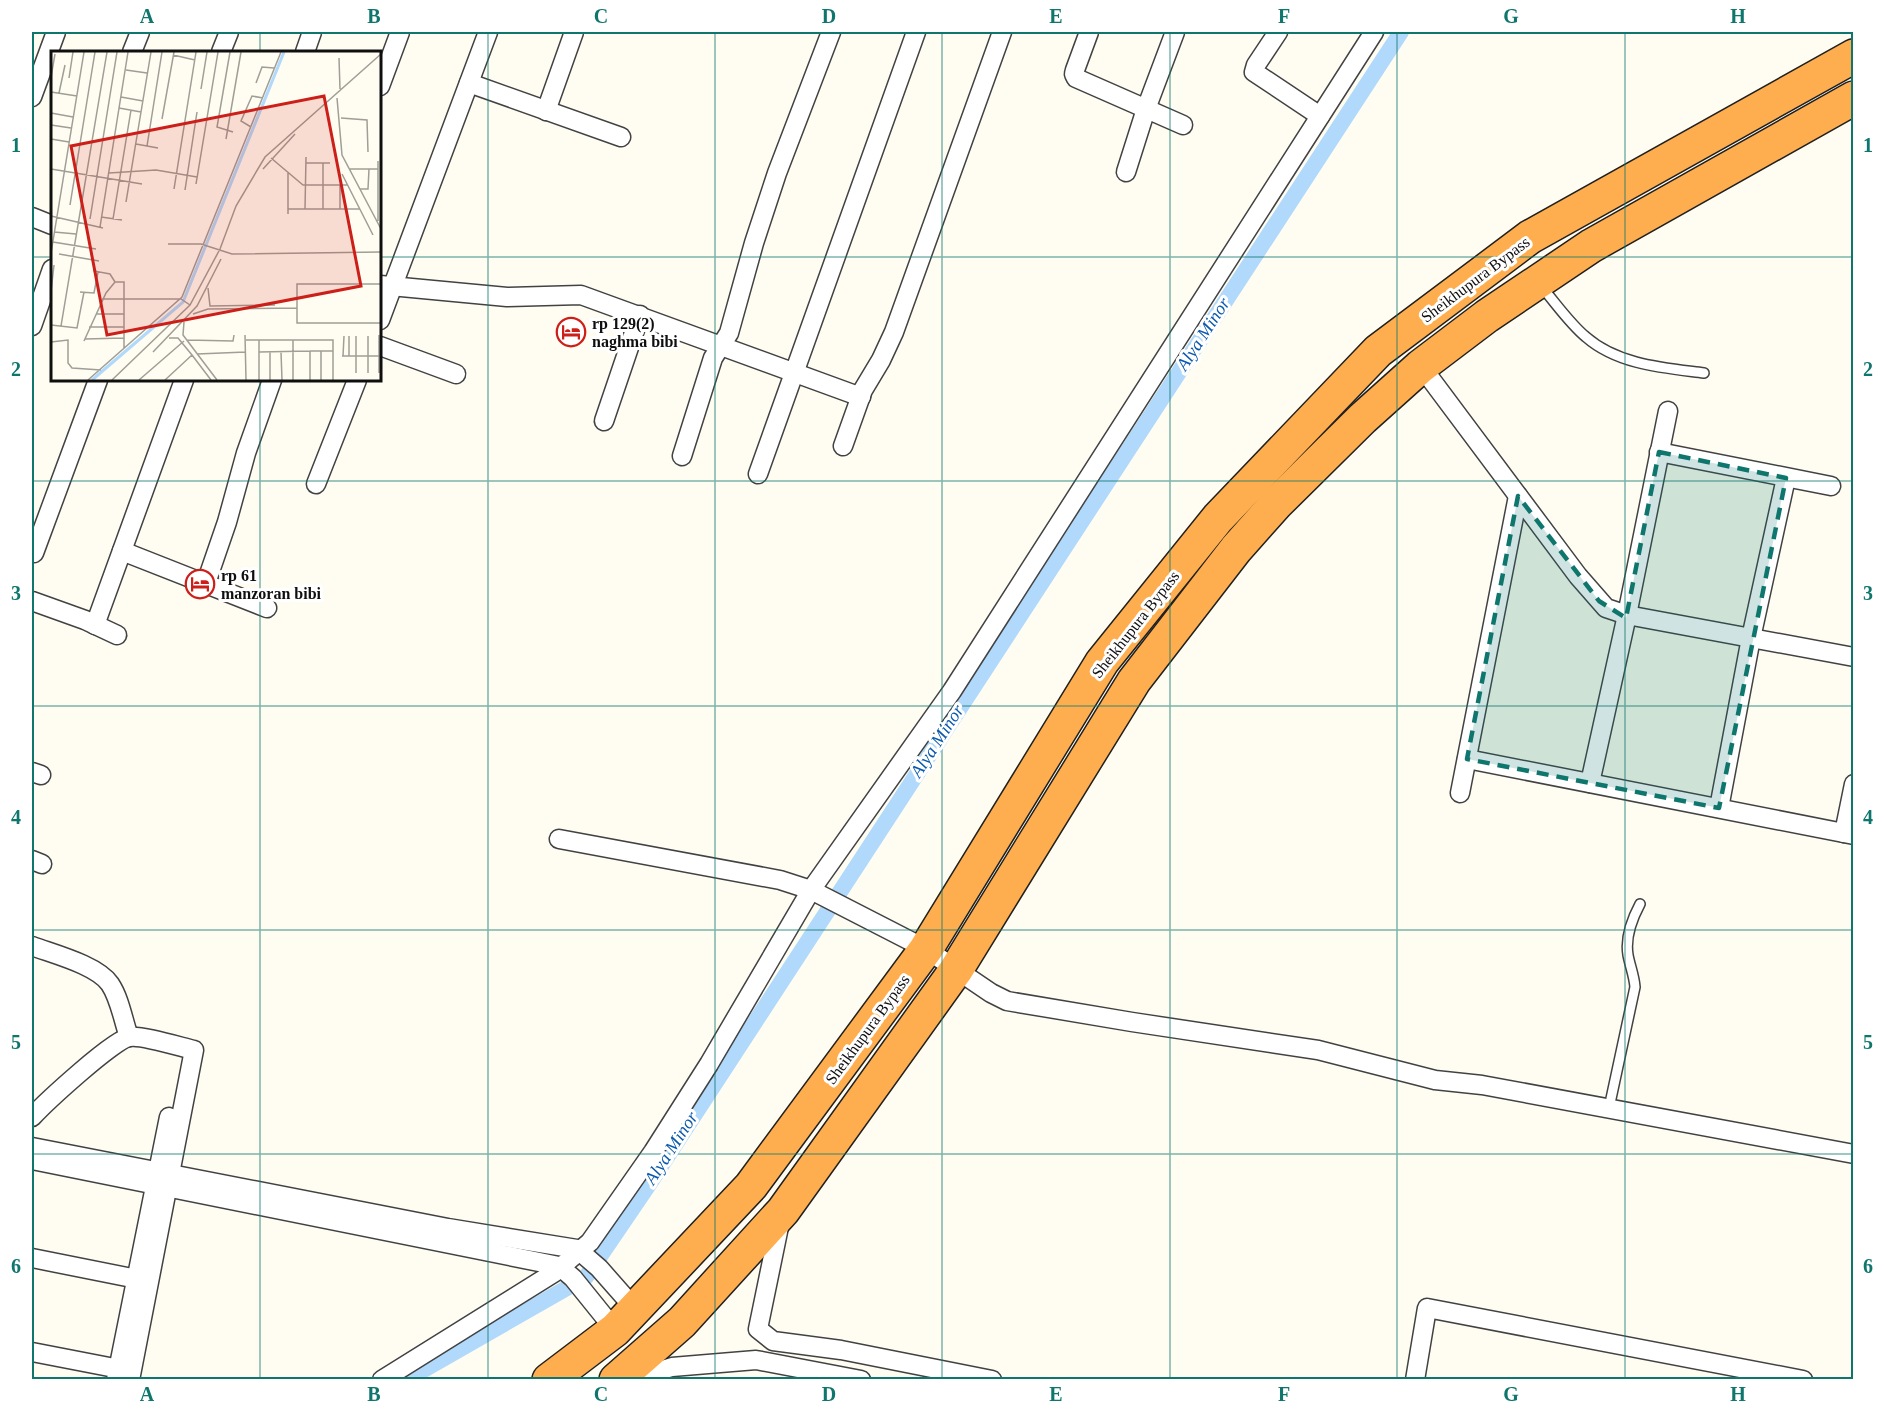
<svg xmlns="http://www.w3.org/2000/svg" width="1885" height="1411" font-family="Georgia,serif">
<rect width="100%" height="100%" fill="#fffdf1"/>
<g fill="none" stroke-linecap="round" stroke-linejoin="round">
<path stroke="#b0d9fc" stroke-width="16" d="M406,1380l180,-103 66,-97 749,-1148"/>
<g stroke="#424242" stroke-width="12">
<g id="lane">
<path d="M1540,285c15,17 29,38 46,52 32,28 79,31 118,36"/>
<path d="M1609,1108l26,-121c-1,-12 -5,-21 -7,-32 -3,-18 4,-36 12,-51"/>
</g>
</g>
<g stroke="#424242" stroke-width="21">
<g id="street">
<path d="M1089,32l-14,38 -1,4 2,4 107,47"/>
<path d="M1278,32l-22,33 -2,7 66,44"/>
<path d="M132,52l8,-20"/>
<path d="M221,52l8,-20"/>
<path d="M305,52l7,-20"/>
<path d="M469,83l152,54"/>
<path d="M380,86l20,-54"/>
<path d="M32,97l24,-65"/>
<path d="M546,111l28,-79"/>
<path d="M1126,172l20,-63 29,-77"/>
<path d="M32,217l20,8"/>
<path d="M380,285l127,12 74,-2 280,102"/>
<path d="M380,320l108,-288"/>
<path d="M32,326l20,-57"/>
<path d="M380,346l76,28"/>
<path d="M1421,366l157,210 28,32 21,7 227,42"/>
<path d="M604,421l36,-106"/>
<path d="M843,446l20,-56 18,-30 13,-28 108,-300"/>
<path d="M1659,452l172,34"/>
<path d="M682,456l31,-98 16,-25 25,-90 23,-70 54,-141"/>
<path d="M758,474l158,-442"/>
<path d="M316,484l41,-104"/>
<path d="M122,551l145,57"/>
<path d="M34,553l64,-173"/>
<path d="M206,583l21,-61 19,-69 26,-73"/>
<path d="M32,601l53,19 32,15"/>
<path d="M95,625l89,-245"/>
<path d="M1467,759l387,76"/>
<path d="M32,772l9,3"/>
<path d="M1590,783l37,-168 41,-204"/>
<path d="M1460,793l58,-297"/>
<path d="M1719,808l32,-170 35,-160"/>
<path d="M1844,833l10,-49"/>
<path d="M559,839l221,41 31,10 115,59 65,44 16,8 125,21 186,28 117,30 47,5 372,69"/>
<path d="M32,860l10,4"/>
<path d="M32,946c21,8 65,19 78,38 10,15 13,36 19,53"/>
<path d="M32,1117c13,-14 83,-79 98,-80 11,-2 51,10 64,13l-64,330"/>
<path d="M32,1147l416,81 129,21 22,19 37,42"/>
<path d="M32,1160l527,106 14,12 42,52"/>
<path d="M780,1222l-22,107 15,12 68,9 151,30"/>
<path d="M32,1258l115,23"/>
<path d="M32,1352l98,19"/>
<path d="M116,1380l53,-263"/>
<path d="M382,1380l173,-108 35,-30 63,-90 56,-88 102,-174 141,-199 422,-659"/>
<path d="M629,1380l43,-13 84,-7 105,20"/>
<path d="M1415,1380l12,-72 376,72"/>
</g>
</g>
<g stroke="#202020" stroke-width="36">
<g id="highway">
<path d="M549,1380l66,-50 136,-144 175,-237 176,-287 116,-144 160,-167 152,-114 324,-181"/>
<path d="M616,1380l66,-58 101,-111 173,-241 178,-289 102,-132 40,-45 87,-86 58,-52 66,-50 104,-70 263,-148"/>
</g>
</g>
<use href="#lane" stroke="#fff" stroke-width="9"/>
<use href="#street" stroke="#fff" stroke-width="18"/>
<use href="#highway" stroke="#ffae4f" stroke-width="33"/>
</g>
<path fill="#0f766e" fill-opacity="0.2" stroke="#0f766e" stroke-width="4.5" stroke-dasharray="12 8" stroke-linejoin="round" d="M1659,452l127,26 -67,330 -252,-49 51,-263 81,105 27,17z"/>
<path fill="none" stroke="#0f766e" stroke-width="1.5" stroke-opacity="0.55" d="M260,32v20M488,32v1348M715,32v1348M942,32v1348M1170,32v1348M1397,32v1348M1625,32v1348M32,257h20M380,257h1474M260,380v1000M32,481h1822M32,706h1822M32,930h1822M32,1154h1822"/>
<defs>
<g id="hotel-ring" transform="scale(1.5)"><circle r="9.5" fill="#fff" stroke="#cd1f19" stroke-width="1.5"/><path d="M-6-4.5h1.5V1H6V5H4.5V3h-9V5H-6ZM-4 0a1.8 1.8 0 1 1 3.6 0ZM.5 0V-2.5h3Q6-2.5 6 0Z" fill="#cd1f19"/></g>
</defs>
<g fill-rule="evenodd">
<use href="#hotel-ring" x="571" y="332"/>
<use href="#hotel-ring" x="200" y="584"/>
</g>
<g text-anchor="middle" stroke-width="6" stroke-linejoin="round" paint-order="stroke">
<g font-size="16" fill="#0f0f0f" stroke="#fff">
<text transform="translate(1475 279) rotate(-37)" y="6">Sheikhupura Bypass</text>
<text transform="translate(1135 624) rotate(-52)" y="6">Sheikhupura Bypass</text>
<text transform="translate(867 1029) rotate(-54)" y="6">Sheikhupura Bypass</text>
</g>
<g font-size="16" font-weight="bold" fill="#0f0f0f" stroke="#fff" text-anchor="start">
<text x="592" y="329">rp 129(2)<tspan x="592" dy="18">naghma bibi</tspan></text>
<text x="221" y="581">rp 61<tspan x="221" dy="18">manzoran bibi</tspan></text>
</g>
<g font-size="18" font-style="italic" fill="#0b59ad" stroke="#fff">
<text transform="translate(1203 334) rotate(-57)" y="6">Alya Minor</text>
<text transform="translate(937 741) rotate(-57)" y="6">Alya Minor</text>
<text transform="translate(671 1148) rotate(-57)" y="6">Alya Minor</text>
</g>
</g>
<g transform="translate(51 51)">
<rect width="330" height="330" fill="#fffdf1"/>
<path fill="none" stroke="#b0d9fc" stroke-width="3" d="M41,329l91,-78 101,-250"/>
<path fill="none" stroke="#9f9e97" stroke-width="1.5" d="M179,1l-13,75 16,5M122,4l22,5M288,7l1,31M75,19l21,3M0,26l4,-23M18,27l4,-26M205,32l6,-16 12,1M150,38l6,-37M0,41l26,4M8,42l6,-28M70,46l22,4M286,47l5,57 39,74M68,57l22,4M0,62l22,4M290,67l26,2 1,32M111,68l12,-67M0,74l20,3M200,76l-10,-6 11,-25 11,2M0,88l18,3M175,88l15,-87M85,93l22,4M96,95l15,-94M220,107l32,27h45M255,112h24M0,118l91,15M212,118l32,-35M299,118h28M58,122l47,-3 41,7M291,123l31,61M145,133l22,-132M289,134v24M123,138l22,-137M309,138h8l1,-20M134,139l12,-78M75,151l25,-150M19,154l25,-153M237,158h72M254,158l1,-52M272,158v-46M237,163v-41M0,165l52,12M50,166l21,3M39,168l27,-167M62,168l18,-109M327,170v-60M49,176l28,-175M3,181l22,2M2,191l43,7M117,193h33l31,10 149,-2M0,202l33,-201M8,203l40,7M43,215v5l16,3 5,8M330,233h-84v39h84M157,237l2,18 65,-1M0,240l3,-26M29,241l14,1 4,-21M51,248h79l9,6M45,263h28M142,263l15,-5 89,-1M133,271l-1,13 34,45M0,274l26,3 7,-36M10,275l46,-274M38,276h35M194,284l1,45M305,285v37M317,285v37M34,288l39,-1M136,289l46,1 1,-6M195,289h87v40M208,289v40M242,289v40M33,290l22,-48 9,-11h9v67M0,291l17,-2v23l4,5 29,2M259,300h23M102,301l44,-46 24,-47M208,301l51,-1v29M219,301v28M230,301l1,28M146,303l49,-2M141,304l19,25M291,305h39M292,305l1,-20M298,305v-20M328,322v-38M37,329l94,-83 99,-245M61,329l78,-75 30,-56 16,-43 29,-49 116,-103M88,329l45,-39M114,329l27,-25 -14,-17h-9M270,329v-29"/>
<path fill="#cd1f19" fill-opacity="0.15" stroke="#cd1f19" stroke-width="3" d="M273,45l37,190 -254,49 -36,-189z"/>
<rect width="330" height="330" fill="none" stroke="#0f0f0f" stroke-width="3"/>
</g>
<rect width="1885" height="1411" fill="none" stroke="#ffffff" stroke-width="66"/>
<rect x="33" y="33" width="1819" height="1345" fill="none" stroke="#0f766e" stroke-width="2"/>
<g font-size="20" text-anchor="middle" font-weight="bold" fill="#0f766e">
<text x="147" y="23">A</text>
<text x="374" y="23">B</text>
<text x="601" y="23">C</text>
<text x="829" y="23">D</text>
<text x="1056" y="23">E</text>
<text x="1284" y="23">F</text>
<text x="1511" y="23">G</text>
<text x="1738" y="23">H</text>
<text x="16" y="152">1</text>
<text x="1868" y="152">1</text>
<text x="16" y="376">2</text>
<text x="1868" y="376">2</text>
<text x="16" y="600">3</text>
<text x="1868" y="600">3</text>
<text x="16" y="824">4</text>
<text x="1868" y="824">4</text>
<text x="16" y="1049">5</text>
<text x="1868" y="1049">5</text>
<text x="16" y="1273">6</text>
<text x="1868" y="1273">6</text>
<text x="147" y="1401">A</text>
<text x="374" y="1401">B</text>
<text x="601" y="1401">C</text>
<text x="829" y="1401">D</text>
<text x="1056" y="1401">E</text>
<text x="1284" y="1401">F</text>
<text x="1511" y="1401">G</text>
<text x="1738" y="1401">H</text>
</g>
</svg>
